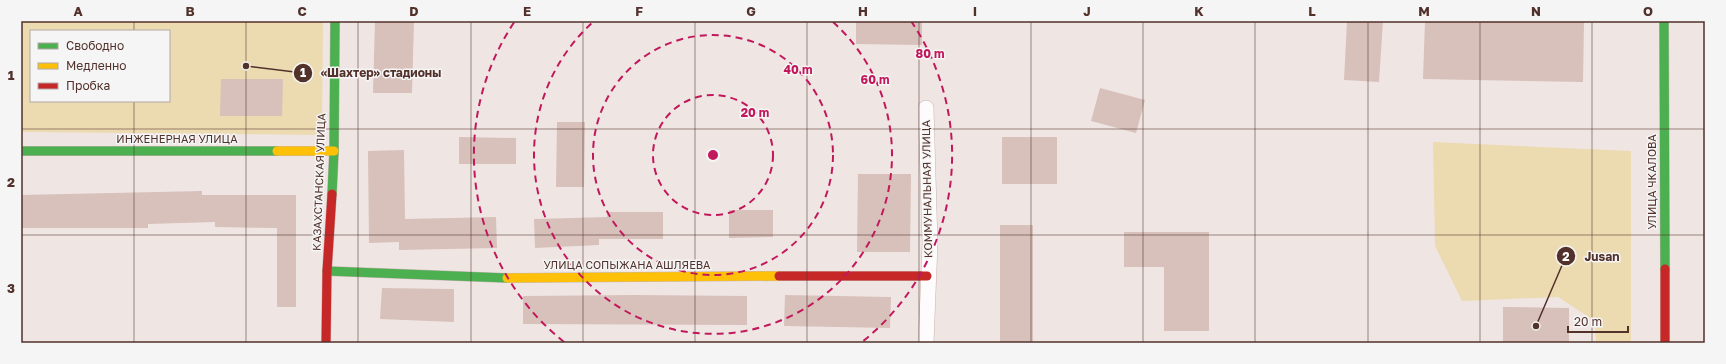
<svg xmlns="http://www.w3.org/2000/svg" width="1726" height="364" font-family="'Golos Text',sans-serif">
<rect width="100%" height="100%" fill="#efe6e4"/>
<g fill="#ecdab1" fill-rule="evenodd">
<path d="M21,21h302l-1,114 -301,-3zM31,31h138v70h-138z"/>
<path d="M1433,142l198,9v192h-35l-1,-22 -37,-24 -96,4 -27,-55z"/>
</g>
<g fill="#d8c0bb">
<path d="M375,21h39l-2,72h-39z"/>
<path d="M856,21h66v24l-66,-1z"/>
<path d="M1347,21h36l-4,61 -35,-2z"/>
<path d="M1425,21h159l-1,61 -160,-3z"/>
<path d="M221,79h62l-1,37h-62z"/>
<path d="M1100,88l45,12 -9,33 -45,-12z"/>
<path d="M557,122h28l-1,65h-28z"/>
<path d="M459,137l57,1v26h-57z"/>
<rect x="1002" y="137" width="55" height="47"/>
<path d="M404,150l1,69 91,-2 1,31 -98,2v-8l-30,1 -1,-92z"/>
<path d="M858,174h53l-1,78h-53z"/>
<path d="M202,191v4h94v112h-19v-79l-62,-1v-5l-67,2v4h-127v-33z"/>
<path d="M729,210h44v27l-44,1z"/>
<path d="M607,212h56v27h-64v6l-64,3 -1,-29 73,-2z"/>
<rect x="1000" y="225" width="33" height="118"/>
<path d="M1124,232h85v99h-45v-64h-40z"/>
<path d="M382,288l72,1v33l-74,-3z"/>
<path d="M635,295l112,1v29l-224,-1v-28z"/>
<path d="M785,295l106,2 -1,31 -106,-2z"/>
<path d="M1503,307l66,1v35h-66z"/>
</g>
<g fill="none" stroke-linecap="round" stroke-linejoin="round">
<g stroke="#c6b4b0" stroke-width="16">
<path id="street" d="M926,343l4,-99 -4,-136"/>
</g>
<g stroke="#c6b4b0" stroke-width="10">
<g id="fast">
<path d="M1664,21l1,248"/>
<path d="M21,151h256"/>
<path d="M332,194l2,-43 1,-130"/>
<path d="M327,271l180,7"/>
</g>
</g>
<g stroke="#c6b4b0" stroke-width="10">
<g id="slow">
<path d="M277,151h57"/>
<path d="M507,278l272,-2"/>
</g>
</g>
<g stroke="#c6b4b0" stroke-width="10">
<g id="jam">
<path d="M1665,269v74"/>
<path d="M779,276h148"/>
<path d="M326,343l1,-72 5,-77"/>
</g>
</g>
<use href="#street" stroke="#fdfbfb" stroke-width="15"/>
<use href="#fast" stroke="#4caf50" stroke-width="9"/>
<use href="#slow" stroke="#ffc107" stroke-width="9"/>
<use href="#jam" stroke="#c62828" stroke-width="9"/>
</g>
<path fill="none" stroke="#51312a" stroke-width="1" stroke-opacity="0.55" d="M134,21v10M246,21v322M358,21v322M471,21v322M583,21v322M695,21v322M807,21v322M919,21v322M1031,21v322M1143,21v322M1255,21v322M1368,21v322M1480,21v322M1592,21v322M134,101v242M21,129h1684M21,235h1684"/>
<g fill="none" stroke="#c2185b" stroke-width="2" stroke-dasharray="7 5">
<circle cx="713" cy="155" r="60"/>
<circle cx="713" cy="155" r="120"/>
<path d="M833 22A179 179 0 1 1 593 22"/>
<path d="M564 342A239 239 0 0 1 515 21M911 21A239 239 0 0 1 862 342"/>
</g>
<g text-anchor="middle" stroke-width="3" stroke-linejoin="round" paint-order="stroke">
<g font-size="11" fill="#51312a" stroke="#f5f5f5">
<text x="177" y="143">ИНЖЕНЕРНАЯ УЛИЦА</text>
<text transform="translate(319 182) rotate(-88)" y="4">КАЗАХСТАНСКАЯ УЛИЦА</text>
<text transform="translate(1652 182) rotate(-90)" y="4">УЛИЦА ЧКАЛОВА</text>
<text transform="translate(927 189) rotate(-91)" y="4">КОММУНАЛЬНАЯ УЛИЦА</text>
<text x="627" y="269">УЛИЦА СОПЫЖАНА АШЛЯЕВА</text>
</g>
</g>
<circle cx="713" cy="155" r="6" fill="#c2185b" stroke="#f5f5f5" stroke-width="2"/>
<g font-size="12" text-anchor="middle" font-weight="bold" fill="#c2185b" stroke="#f5f5f5" stroke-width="3" stroke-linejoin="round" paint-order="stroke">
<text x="930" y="58">80 m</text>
<text x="798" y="74">40 m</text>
<text x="875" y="84">60 m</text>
<text x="755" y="117">20 m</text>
</g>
<path fill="none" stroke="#51312a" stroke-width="1.5" d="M246 66L303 73M1536 326L1566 256"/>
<g fill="#51312a" stroke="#f5f5f5" stroke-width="1.5">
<circle cx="246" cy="66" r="4"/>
<circle cx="1536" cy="326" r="4"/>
<circle cx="303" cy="73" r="10"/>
<circle cx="1566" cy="256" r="10"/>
</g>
<g font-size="12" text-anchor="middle" font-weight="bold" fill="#fff">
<text x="303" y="77">1</text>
<text x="1566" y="261">2</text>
</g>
<g font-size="12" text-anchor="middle" font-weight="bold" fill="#51312a" stroke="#f5f5f5" stroke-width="3" stroke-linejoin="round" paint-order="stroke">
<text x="381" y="77">«Шахтер» стадионы</text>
<text x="1602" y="261">Jusan</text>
</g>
<rect width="1726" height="364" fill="none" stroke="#f5f5f5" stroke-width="44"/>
<rect x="30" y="30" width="140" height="72" fill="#f5f5f5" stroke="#b3a7a4"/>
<rect x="38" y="43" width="20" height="6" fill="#4caf50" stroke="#b3a7a4"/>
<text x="66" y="50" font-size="12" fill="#51312a">Свободно</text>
<rect x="38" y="63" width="20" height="6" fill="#ffc107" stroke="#b3a7a4"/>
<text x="66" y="70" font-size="12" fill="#51312a">Медленно</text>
<rect x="38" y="83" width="20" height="6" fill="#c62828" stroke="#b3a7a4"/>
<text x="66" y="90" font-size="12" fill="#51312a">Пробка</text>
<path d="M1568 326v6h60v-6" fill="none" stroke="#51312a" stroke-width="2"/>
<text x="1574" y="326" font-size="12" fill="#51312a" stroke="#f5f5f5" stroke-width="3" paint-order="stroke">20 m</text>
<rect x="22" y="22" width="1682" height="320" fill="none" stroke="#51312a" stroke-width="1.5"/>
<g font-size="13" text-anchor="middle" font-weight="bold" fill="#51312a">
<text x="78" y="16">A</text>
<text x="190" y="16">B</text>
<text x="302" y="16">C</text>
<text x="414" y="16">D</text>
<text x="527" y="16">E</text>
<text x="639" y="16">F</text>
<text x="751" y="16">G</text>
<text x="863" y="16">H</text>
<text x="975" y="16">I</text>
<text x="1087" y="16">J</text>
<text x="1199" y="16">K</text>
<text x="1312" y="16">L</text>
<text x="1424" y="16">M</text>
<text x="1536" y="16">N</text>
<text x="1648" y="16">O</text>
<text x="11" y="80">1</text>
<text x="11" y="187">2</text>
<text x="11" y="293">3</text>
</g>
</svg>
